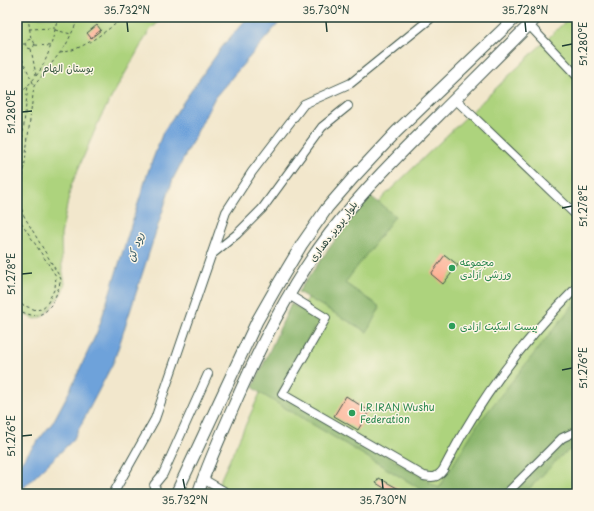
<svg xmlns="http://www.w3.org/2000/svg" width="594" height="511" font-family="'Playpen Sans','Playpen Sans Arabic',sans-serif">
<rect width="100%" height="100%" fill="#fcf5e5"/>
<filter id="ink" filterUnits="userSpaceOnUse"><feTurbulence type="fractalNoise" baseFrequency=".025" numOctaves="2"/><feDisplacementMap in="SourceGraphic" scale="8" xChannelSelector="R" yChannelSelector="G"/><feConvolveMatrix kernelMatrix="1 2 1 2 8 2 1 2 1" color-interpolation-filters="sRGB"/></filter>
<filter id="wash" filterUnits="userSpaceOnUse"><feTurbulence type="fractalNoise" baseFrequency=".012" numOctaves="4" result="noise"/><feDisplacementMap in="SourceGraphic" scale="16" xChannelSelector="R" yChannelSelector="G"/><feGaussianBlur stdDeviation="0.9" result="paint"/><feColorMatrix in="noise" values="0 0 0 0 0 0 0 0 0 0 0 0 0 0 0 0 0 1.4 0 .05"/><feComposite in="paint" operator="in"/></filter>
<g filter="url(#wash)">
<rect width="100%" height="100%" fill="#f2e7cc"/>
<g fill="#add37d" stroke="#668858">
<path d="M17,17h147l-15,14 -48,85 -30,70 -10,49 1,34 3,14 -3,9 -8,12 -10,12 -8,3 -19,-7z"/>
<path d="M570,17h7v477h-363l68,-149 32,-58 26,-38 45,-54z"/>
</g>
<g fill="#8ab56c" stroke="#547950">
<path d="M368,194l27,22 -50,67 35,24 -13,25 -69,-40z"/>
<path d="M577,300v145l-16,11 -37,38h-95l-169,-101 -7,-6 38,-83 28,14 -39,73 159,97 38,-63z"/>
</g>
<path fill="#6ea2da" stroke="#467087" d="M248,17h36l-69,80 -42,82 -59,182 -41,79 -56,54v-27l36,-45 16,-30 29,-62 50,-158 15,-40 21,-31 38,-54z"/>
<g id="blocks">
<g fill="#fcab8f">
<path d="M97,25l4,5 -10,8 -4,-5z"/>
<path d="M445,255l13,10 -15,19 -12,-10z"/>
<path d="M346,396l23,15 -11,19 -24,-14z"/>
<path d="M379,478l29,16h-14l-18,-11z"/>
</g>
</g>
</g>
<g filter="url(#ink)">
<use href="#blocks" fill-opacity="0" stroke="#3f564b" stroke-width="1"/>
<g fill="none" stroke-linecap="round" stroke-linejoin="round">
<g stroke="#3f564b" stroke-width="10">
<g id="minor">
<path d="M529,25l48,51"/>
<path d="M455,99l122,117"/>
<path d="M211,255l26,-21 25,-25 60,-82 26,-21"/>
<path d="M289,295l37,23 -44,76 142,82c9,2 13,2 19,-6 7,-13 14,-27 22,-40 30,-51 70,-101 112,-143"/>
<path d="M203,479l26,15"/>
<path d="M113,494l42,-75 71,-207 26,-40 52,-68 47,-21 79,-64"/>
<path d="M153,494l3,-5 -2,-4 9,-11 45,-100"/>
<path d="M506,494l56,-56 15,-7"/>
</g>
</g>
<g stroke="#3f564b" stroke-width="13">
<g id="major">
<path d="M176,494l81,-173 20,-35 25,-42 25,-36 26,-30 43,-46 120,-115"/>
<path d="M198,494c9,-29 22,-56 34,-84 27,-62 57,-123 98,-177 38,-49 82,-91 126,-135 27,-27 54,-54 81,-81"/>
</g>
</g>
<g stroke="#3f564b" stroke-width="1" stroke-dasharray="3 3" stroke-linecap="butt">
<path d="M28,17l3,22"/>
<path d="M116,21l1,2 8,-6"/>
<path d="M116,21l2,-4"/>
<path d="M17,22l8,-5"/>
<path d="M29,29l26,-1"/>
<path d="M55,30l16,4"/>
<circle cx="30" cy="44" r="4.5"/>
<path d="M17,44h8"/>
<path d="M35,45l15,1"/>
<path d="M17,48l17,37"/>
<path d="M31,49l5,26"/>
<path d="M60,53c22,-3 40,-18 57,-30"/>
<path d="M17,99c8,-12 20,-21 26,-34 8,-15 11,-32 15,-48"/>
<path d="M17,192l11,-107"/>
<path d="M17,211l4,11 35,54 -1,12 -8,16 -6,5 -5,1 -19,-7"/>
<path d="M17,310c6,2 15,7 21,5 14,-3 20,-24 23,-36l-37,-63 -4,-12 14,-118 32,-41 10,-21 -1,-7"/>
</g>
<use href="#minor" stroke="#fff" stroke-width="8"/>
<use href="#major" stroke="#fff" stroke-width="11"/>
</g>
</g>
<path fill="none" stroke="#1f3d34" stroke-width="1.5" d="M127,22l1,10M326,22l1,10M525,22l1,10M562,46l10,-2M22,112l10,-1M562,208l10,-2M22,274l10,-1M562,370l10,-2M22,436l10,-1M183,479l2,10M382,479l1,10"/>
<g fill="#2e9e5b" stroke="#fcf5e5" stroke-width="1.5">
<circle cx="452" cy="268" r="4"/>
<circle cx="452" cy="326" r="4"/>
<circle cx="352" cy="413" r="4"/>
</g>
<g text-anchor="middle" stroke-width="3" stroke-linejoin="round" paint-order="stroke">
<g font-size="10" fill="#3b5b43" stroke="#fcf5e5">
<text x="68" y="72">بوستان الهام</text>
</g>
<g font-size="10" fill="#1f3d34" stroke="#fcf5e5">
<text transform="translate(333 231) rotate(-53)" y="4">بلوار پرویز دهداری</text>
</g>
<g font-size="10" fill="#27864d" stroke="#fcf5e5" text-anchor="start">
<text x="460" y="266">مجموعه<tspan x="460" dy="12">ورزشی آزادی</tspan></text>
<text x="460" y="330">پیست اسکیت ازادی</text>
<text x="360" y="411">I.R.IRAN Wushu<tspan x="360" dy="12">Federation</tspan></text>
</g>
<g font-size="11" font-style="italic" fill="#375b66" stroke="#fcf5e5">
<text transform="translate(135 247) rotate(-71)" y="4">رود کن</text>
</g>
</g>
<rect width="594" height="511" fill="none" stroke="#fcf5e5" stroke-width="44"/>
<rect x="22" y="22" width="550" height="467" fill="none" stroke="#1f3d34" stroke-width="1.5"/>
<g font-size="10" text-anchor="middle" fill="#1f3d34">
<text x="127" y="14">35.732°N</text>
<text x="326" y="14">35.730°N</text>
<text x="525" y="14">35.728°N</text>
<text transform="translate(583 44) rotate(-90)" y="4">51.280°E</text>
<text transform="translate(11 112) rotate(-90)" y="4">51.280°E</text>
<text transform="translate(583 206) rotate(-90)" y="4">51.278°E</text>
<text transform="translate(11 274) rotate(-90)" y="4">51.278°E</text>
<text transform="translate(583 368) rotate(-90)" y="4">51.276°E</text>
<text transform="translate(11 436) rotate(-90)" y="4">51.276°E</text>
<text x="185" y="504">35.732°N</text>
<text x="383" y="504">35.730°N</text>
</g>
</svg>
